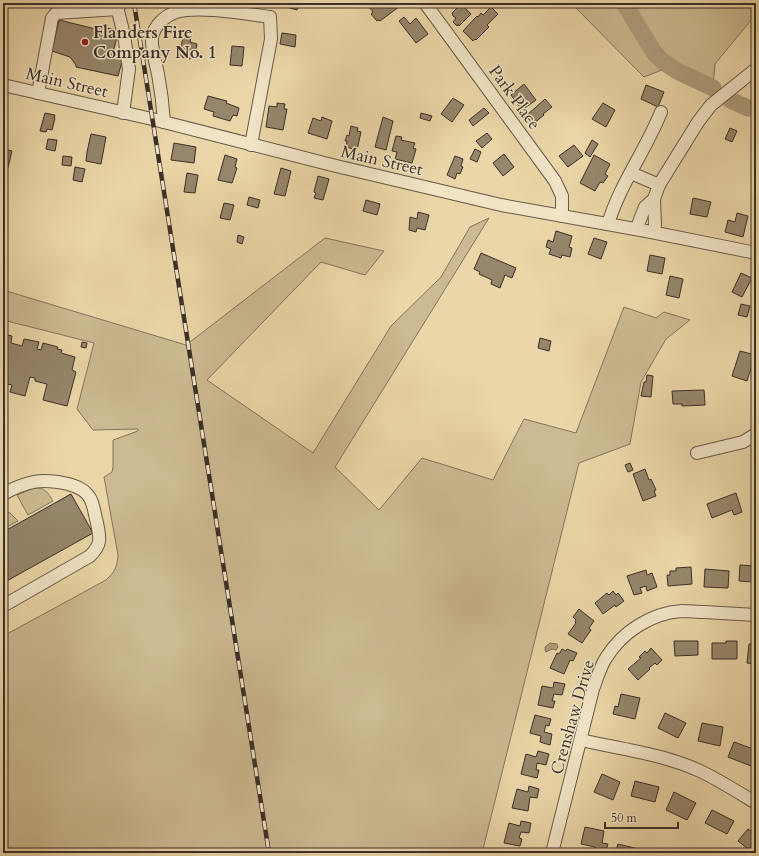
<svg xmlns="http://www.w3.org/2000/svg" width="759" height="856" font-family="Cardo,serif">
<rect width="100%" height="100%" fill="#ead6a8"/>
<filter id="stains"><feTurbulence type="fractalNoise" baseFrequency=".005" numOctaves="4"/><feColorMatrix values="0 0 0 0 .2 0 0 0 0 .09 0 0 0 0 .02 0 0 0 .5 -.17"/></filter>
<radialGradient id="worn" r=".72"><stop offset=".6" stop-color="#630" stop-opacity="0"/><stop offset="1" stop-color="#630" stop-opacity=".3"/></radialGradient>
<g fill="#ccba92" stroke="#84745d">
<path d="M571,3h185v11l-41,50 -2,22 -41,-20 -28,11z"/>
<path d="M489,218l-154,249 44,43 43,-52 71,22 31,-61 52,14 48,-126 32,11 8,-6 26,8 -24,19 -25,43 -11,62 -51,19 -97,390h-479v-218l4,-1 99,-54c9,-8 11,-13 12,-25l-14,-78 8,-5 1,-5v-27l25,-9v-2l-45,1 -16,-21 17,-66 -91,-23v-30l183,55 139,-107 59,13 -19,24 -44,-13 -114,118 106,73 78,-127 50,-49 29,-50z"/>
<path d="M34,488c11,-1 14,5 19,13l-25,14 -11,-20z"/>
<path d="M3,510l7,3 8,8 -15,8z"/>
</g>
<path fill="#ae9d7c" stroke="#80715a" d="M550,643l7,1 1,3 -2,3 -4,-1 -6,3 -1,-2v-3z"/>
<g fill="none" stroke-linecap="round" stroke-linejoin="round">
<g stroke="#ae9d7c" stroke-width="17">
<path d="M624,3l29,48 9,10 15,10 36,17"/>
<path d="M730,100l18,8 8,1"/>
</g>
</g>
<g fill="#96866b" stroke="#3b2f28">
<path d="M283,3h16l-2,7 -14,-4z"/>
<path d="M374,3h24l2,3 -20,15 -1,-1 -2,1 -6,-7 2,-2 -4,-5z"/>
<path d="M461,4l10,10 -12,12 -1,-2 -1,2 -4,-4 3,-4 -3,-2 -1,-3z"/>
<path d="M491,7l7,7 -11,11 2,2 -13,13 -1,-1 -2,2 -10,-10 14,-15 1,1 3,-4 2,2z"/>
<path d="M404,17l6,7 6,-6 12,16 -12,9 -17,-22z"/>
<path d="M59,20l41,10 1,-3 16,3 -1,3 2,1 -5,18h2l-1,4 9,2 -5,18 -42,-9v-2l-6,-8 -18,-6z"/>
<path d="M282,33l14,2 -1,12 -15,-3z"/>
<path d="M184,35l7,2 -1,5 7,2 -1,5h-3l-3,10 -12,-3z"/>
<path d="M232,46l12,1 -2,19 -12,-1z"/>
<path d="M524,84l12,16 -14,10 -11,-15z"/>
<path d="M646,85l18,7 -6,15 -17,-8z"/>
<path d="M208,96l19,5 -1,2 13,5 -2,8 -4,-1 -3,6 -17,-5 1,-4 -10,-3z"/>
<path d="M453,98l11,7 -12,17 -11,-8z"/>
<path d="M545,99l7,8 -9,7 1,1 -11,9 -7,-8z"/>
<path d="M277,103l8,1 -1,5h3l-4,21 -17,-3 3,-21 8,1z"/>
<path d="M603,103l12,7 -9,17 -14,-8z"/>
<path d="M484,108l5,5 -16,13 -4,-6z"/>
<path d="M45,113l10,2 -1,3h1l-3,12 -5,-1 -1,3 -6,-1z"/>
<path d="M421,113l11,3 -2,5 -10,-3z"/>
<path d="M322,117l10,4 -5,18 -19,-6 5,-15 8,3z"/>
<path d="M383,117l10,4 -7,29 -11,-3z"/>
<path d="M351,126l7,2 -1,3 4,1 -4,18 -11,-3 1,-6h-2l2,-6 2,1z"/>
<path d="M730,128l7,3 -5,11 -7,-3z"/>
<path d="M487,133l5,6 -10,9 -6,-7z"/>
<path d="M91,134l15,3 -5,27 -15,-3 1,-9z"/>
<path d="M396,136l6,1 -1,3 14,3 -2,5 3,1 -4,14 -17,-4 2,-7 -5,-1z"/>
<path d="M48,139l9,1 -2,11 -9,-2z"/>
<path d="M592,140l6,4 -8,13 -5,-4z"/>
<path d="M174,143l22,4 -2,16 -23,-3z"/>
<path d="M574,145l9,11 -15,11 -9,-11z"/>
<path d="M3,149l9,2 -9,37z"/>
<path d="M475,149l6,3 -4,10 -7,-3z"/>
<path d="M504,154l10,13 -11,9 -10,-13z"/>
<path d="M225,155l12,4 -2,8 2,1 -5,15 -14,-3z"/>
<path d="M594,155l16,9 -5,10 3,2 -5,7 -3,-1 -5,9 -15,-8z"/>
<path d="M63,156l9,1 -1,9 -9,-1z"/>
<path d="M455,156l8,3 -2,7 2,1 -3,7 -3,-1 -2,6 -8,-4z"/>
<path d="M75,167l10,2 -3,13 -9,-2z"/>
<path d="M281,168l10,3 -6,25 -11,-2z"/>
<path d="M187,173l11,2 -3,18 -11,-1z"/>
<path d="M318,176l11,3 -6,21 -9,-2 2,-5 -2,-1z"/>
<path d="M249,197l11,3 -2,8 -11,-3z"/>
<path d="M693,198l18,4 -4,15 -17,-3z"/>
<path d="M366,200l14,4 -3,11 -14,-4z"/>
<path d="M224,203l10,2 -4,15 -10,-2z"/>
<path d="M418,212l11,3 -4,15 -8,-2 -1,4 -7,-2 1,-13 7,2z"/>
<path d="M737,213l11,3 -5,21 -18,-5 3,-12 7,2z"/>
<path d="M556,231l16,5 -3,11 3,1 -2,9 -8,-2 -1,3 -12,-4 2,-5 -5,-2 2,-7 5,2z"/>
<path d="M238,235l6,2 -2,7 -5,-2z"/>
<path d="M594,238l13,4 -6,17 -13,-5z"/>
<path d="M481,253l35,15 -4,10 -7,-3 -5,13 -9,-4 1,-4 -13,-6 1,-2 -6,-3z"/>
<path d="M650,255l15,3 -3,16 -15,-3z"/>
<path d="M741,273l11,5 -10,19 -10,-5z"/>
<path d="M670,276l13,3 -4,19 -13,-3z"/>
<path d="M741,304l9,2 -3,11 -9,-2z"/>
<path d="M3,334l9,2 -1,7 11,3 2,-7 15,3 -2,7 4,1 2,-7 15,4 -1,2 5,1 -1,3 14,4 -3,13 4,2 -9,34 -24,-6 4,-16 -12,-3v-3l-5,-1 -5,19 -15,-4 2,-7 -9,-2z"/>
<path d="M540,338l11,3 -2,10 -11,-3z"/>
<path d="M82,342l5,1 -1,5 -5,-1z"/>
<path d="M740,351l15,4 -8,26 -15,-5z"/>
<path d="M647,375l6,1 -2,21 -10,-1 3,-14h2z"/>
<path d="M704,390l1,15 -23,1v-2h-9l-1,-13z"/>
<path d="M630,463l3,7 -5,2 -3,-7z"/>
<path d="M645,469l4,11 2,-1 5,11 -2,1 2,5 -13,5 -10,-27z"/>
<path d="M736,493l6,19 -8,3 -2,-5 -20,8 -5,-14z"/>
<path d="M71,494l22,39 -90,50v-51z"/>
<path d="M740,565l16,1v21h-3v-5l-14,-1z"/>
<path d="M691,567l1,17 -24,2 -1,-11h3v-4h6v-3z"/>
<path d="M705,569l24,2 -1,17 -24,-1z"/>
<path d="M646,570l1,5 5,-2 5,14 -10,4 -1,-5 -6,2 2,5 -8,2 -7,-19z"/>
<path d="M613,591l3,4 2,-2 6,8 -8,6 -1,-2 -12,9 -8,-11 12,-10 2,2z"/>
<path d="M579,609l15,12 -5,7 2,2 -9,13 -14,-9 8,-11 -1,-1 1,-2 -3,-3z"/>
<path d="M674,641h24v14l-23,1z"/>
<path d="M726,641h11v18h-25v-16h14z"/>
<path d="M749,644h7v20l-9,-1z"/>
<path d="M651,648l11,12 -5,5 -2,-2 -6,5 1,1 -12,11 -10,-11 13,-11 -2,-1 6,-6 2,2z"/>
<path d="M562,649l4,2 1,-2 10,4 -4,8 -3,-1 -6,14 -14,-6 7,-15 2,1z"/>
<path d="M554,682l11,2 -3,11 -8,-1 -2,7h3l-2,7 -15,-3 4,-19 11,2z"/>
<path d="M621,694l19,4 -5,21 -22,-5 2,-8 3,1z"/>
<path d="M665,713l21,10 -8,15 -20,-10z"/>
<path d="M535,715l16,4 -2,7 -3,-1 -2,7 8,2 -2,11 -10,-3 1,-6 -11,-3z"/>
<path d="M702,723l21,4 -3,19 -22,-5z"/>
<path d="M734,742l22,8v4l-5,12 -23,-9z"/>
<path d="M538,751l11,3 -3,11 -9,-2 -1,7h3l-2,8 -16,-4 5,-20 10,3z"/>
<path d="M602,774l18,8 -7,18 -19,-8z"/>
<path d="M635,781l24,6 -4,15 -24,-6z"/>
<path d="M529,786l10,3 -2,9 -7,-1 -2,14 -16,-3 5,-19 11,3z"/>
<path d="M674,792l22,11 -9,17 -21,-10z"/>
<path d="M712,810l22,11 -7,13 -22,-11z"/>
<path d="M521,821l10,2 -2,10 -8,-1 -2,6 3,1 -2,7 -16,-3 5,-20 11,3z"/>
<path d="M585,827l19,4 -2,12 6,1 -3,9 -11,-1 1,-5 -14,-3z"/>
<path d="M748,829l8,6v18h-3l-15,-12z"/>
<path d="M618,844l25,6 -1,3h-27z"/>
</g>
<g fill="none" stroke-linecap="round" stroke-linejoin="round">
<g stroke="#675948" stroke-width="14">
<g id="minor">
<path d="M116,3l8,32 5,34 -6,44"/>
<path d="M425,3l130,178 7,15v20"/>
<path d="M3,85l149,34 180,46 169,40 145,26 110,22"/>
<path d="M38,93l14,-75 4,-5 62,-4"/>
<path d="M164,122c-1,-16 -3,-32 -6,-48 -2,-10 -7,-26 -6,-36 2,-13 13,-22 24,-26 21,-7 71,2 94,5l1,22 -20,106"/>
<path d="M631,173l28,12"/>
<path d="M654,199l1,26 -1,7"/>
<path d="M608,224c12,-40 38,-74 53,-112"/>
<path d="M637,229l2,-7 6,-15 9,-8 5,-14 39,-63 13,-17 45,-36"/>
<path d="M697,453l46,-11 13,-8"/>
<path d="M3,494c24,-13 38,-16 65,-10 7,2 14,4 19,10 7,7 7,19 10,29 3,15 5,21 -7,33l-87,50"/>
<path d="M581,740c40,9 82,14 119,31 19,9 38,21 56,32"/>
<path d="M552,853l41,-164c4,-10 7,-22 13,-31 16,-26 45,-45 76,-47 7,0 15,1 22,1 17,1 35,2 52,3"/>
</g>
</g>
<use href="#minor" stroke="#f1e4c6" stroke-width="12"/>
<g stroke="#3b2f28" stroke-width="4.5">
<path id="rail" d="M134,3l135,850"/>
</g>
<use href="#rail" stroke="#f1e4c6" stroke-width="3" stroke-dasharray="9" stroke-linecap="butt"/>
</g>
<circle fill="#8f2418" stroke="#f1e4c6" stroke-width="1.5" cx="85" cy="42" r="4"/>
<g text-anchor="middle" stroke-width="3" stroke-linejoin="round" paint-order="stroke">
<g font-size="17" font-weight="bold" fill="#3b2f28" stroke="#f1e4c6" text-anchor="start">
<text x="93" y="38">Flanders Fire<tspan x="93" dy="20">Company No. 1</tspan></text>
</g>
<g font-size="17" fill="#3b2f28" stroke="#f1e4c6">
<text transform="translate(67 82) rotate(13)" y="6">Main Street</text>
<text transform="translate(515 97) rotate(54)" y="6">Park Place</text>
<text transform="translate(382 160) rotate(13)" y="6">Main Street</text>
<text transform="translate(572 717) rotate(-74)" y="6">Crenshaw Drive</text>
</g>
</g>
<rect width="759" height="856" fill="none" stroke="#ead6a8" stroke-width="16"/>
<rect x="4" y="4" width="751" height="848" fill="none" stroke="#3b2f28" stroke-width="2"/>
<rect x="8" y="8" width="743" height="840" fill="none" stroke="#3b2f28"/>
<path d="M605 822v6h73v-6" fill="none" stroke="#3b2f28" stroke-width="2"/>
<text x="611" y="822" font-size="12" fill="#3b2f28" stroke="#f1e4c6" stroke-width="3" paint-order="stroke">50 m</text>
<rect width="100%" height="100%" filter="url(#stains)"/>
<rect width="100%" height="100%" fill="url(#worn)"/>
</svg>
